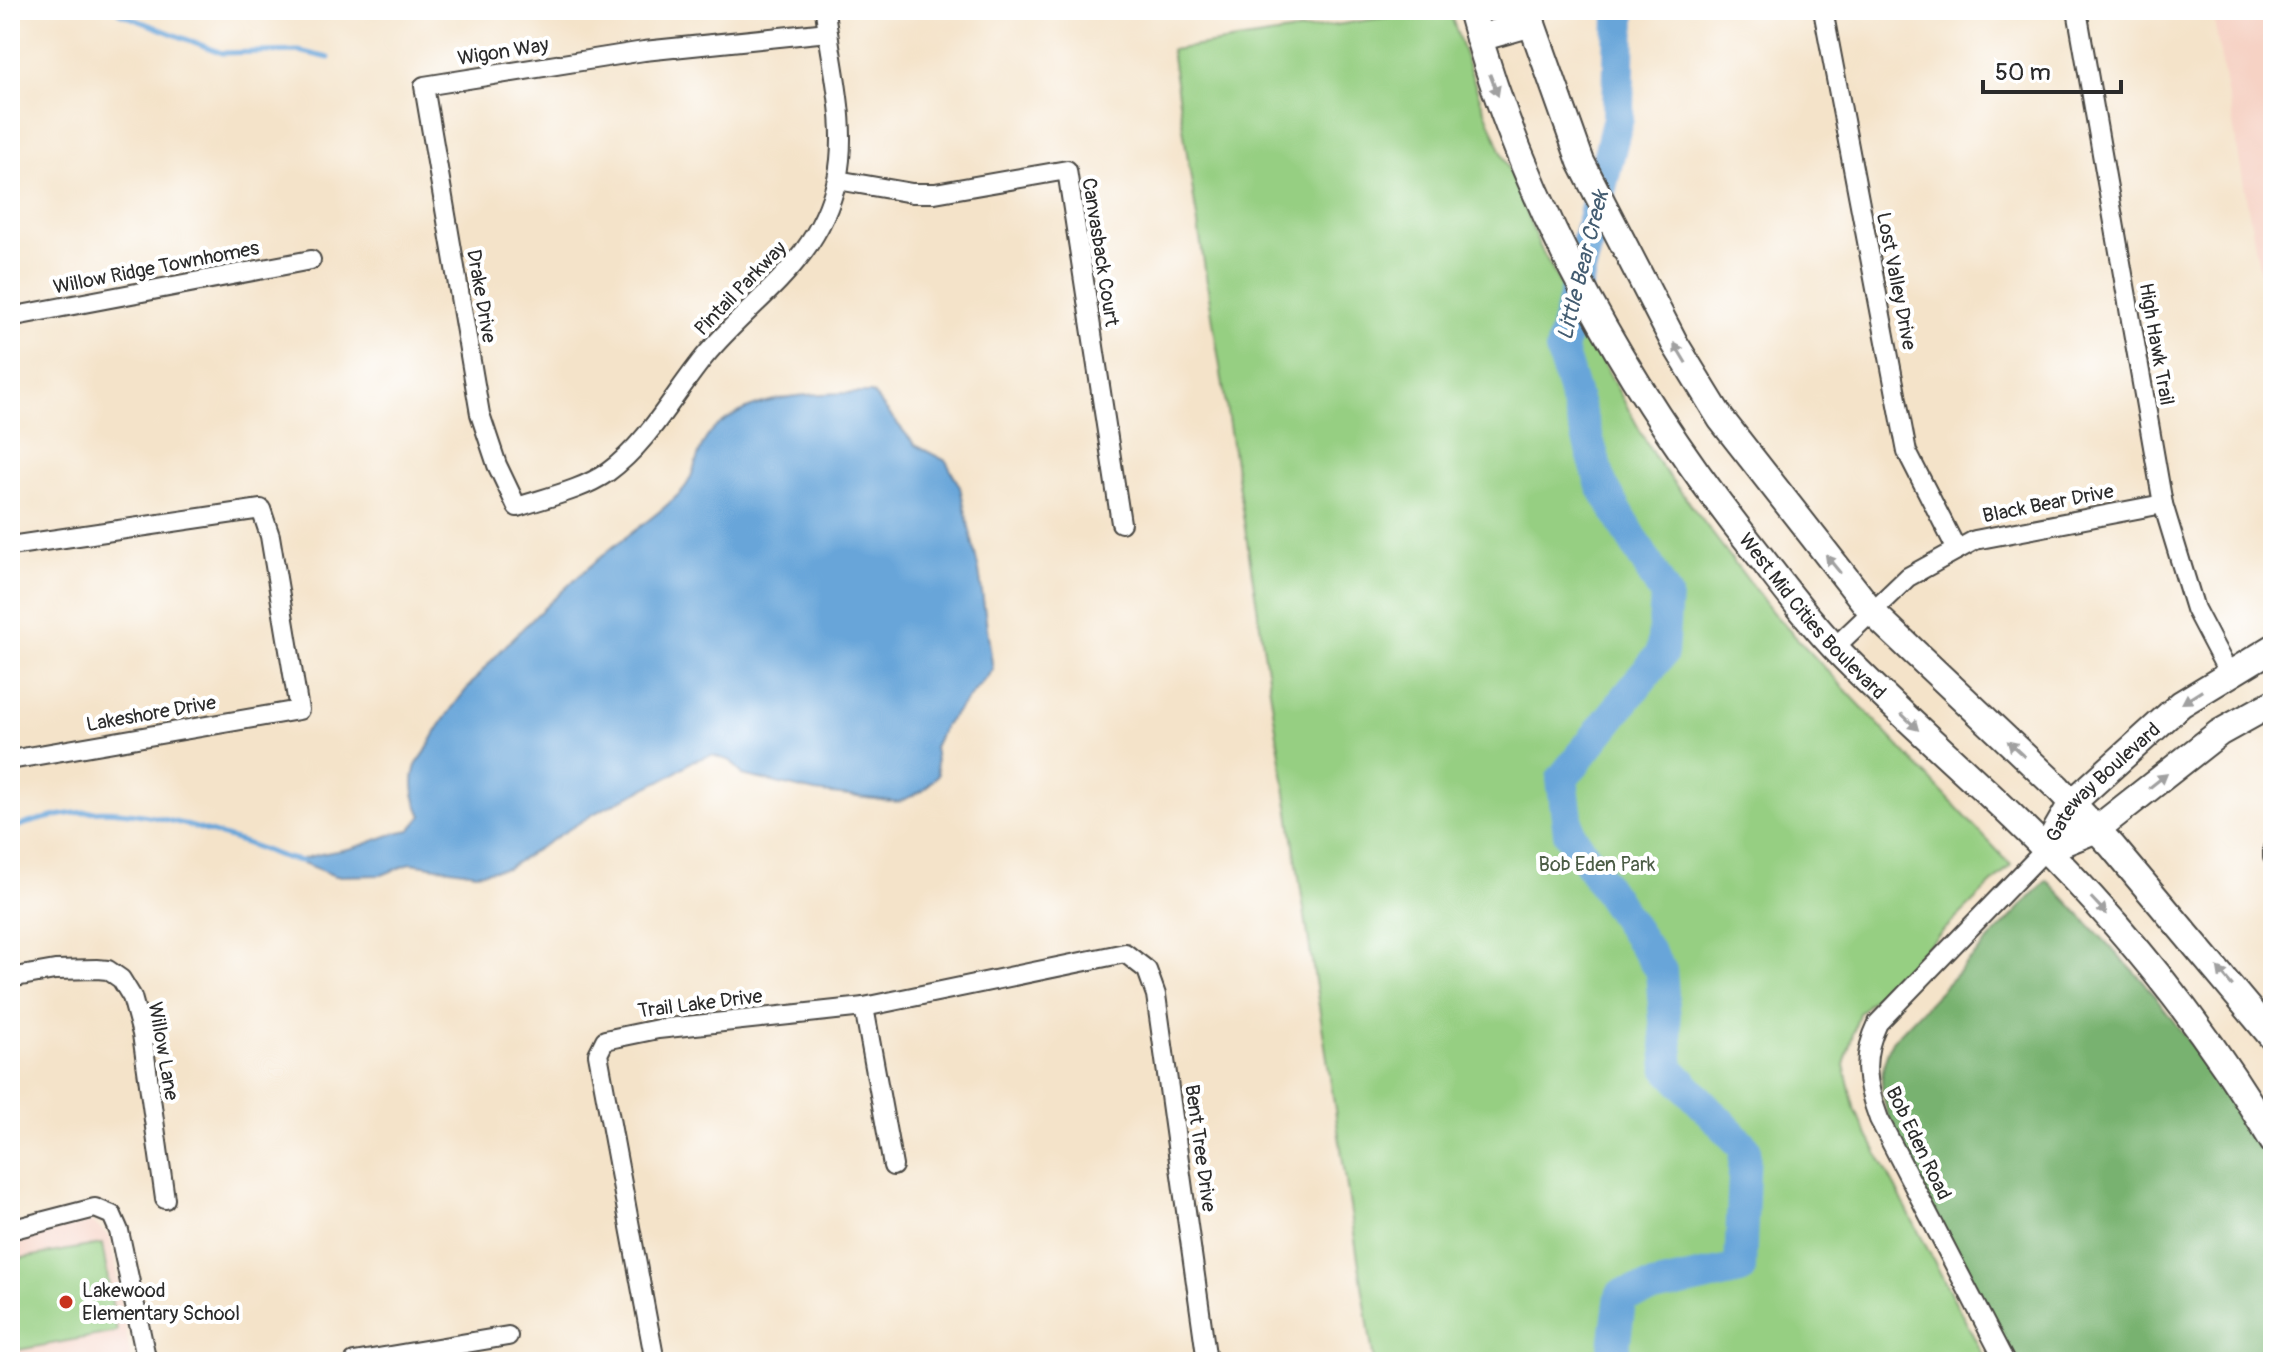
<svg xmlns="http://www.w3.org/2000/svg" width="2283" height="1372" font-family="Pangolin,sans-serif">
<rect width="100%" height="100%" fill="#fff"/>
<filter id="ink" filterUnits="userSpaceOnUse"><feTurbulence type="fractalNoise" baseFrequency=".0125" numOctaves="2"/><feDisplacementMap in="SourceGraphic" scale="16" xChannelSelector="R" yChannelSelector="G"/><feConvolveMatrix kernelMatrix="1 2 1 2 8 2 1 2 1" color-interpolation-filters="sRGB"/></filter>
<filter id="wash" filterUnits="userSpaceOnUse"><feTurbulence type="fractalNoise" baseFrequency=".006" numOctaves="4" result="noise"/><feDisplacementMap in="SourceGraphic" scale="32" xChannelSelector="R" yChannelSelector="G"/><feGaussianBlur stdDeviation="1.8" result="paint"/><feColorMatrix in="noise" values="0 0 0 0 0 0 0 0 0 0 0 0 0 0 0 0 0 1.4 0 .05"/><feComposite in="paint" operator="in"/></filter>
<g filter="url(#wash)">
<rect width="100%" height="100%" fill="#f4e3c9"/>
<g fill="#f6d2c4">
<path d="M2212,10h61v334z"/>
<path d="M92,1222l18,15 21,125h-121v-119z"/>
</g>
<g fill="#96cf82" stroke="#607d56" stroke-width="2">
<path d="M1435,10h14l29,83 62,154 115,211 118,155 238,252 -152,148 -15,52 11,46 132,251h-613l-203,-1312z"/>
<path d="M102,1244l15,88 -99,18 -8,-44v-46z"/>
</g>
<path fill="#78b270" stroke="#526e4e" stroke-width="2" d="M2047,880l95,100 62,81 69,102v199h-260l-119,-229c-13,-34 -18,-59 -2,-92z"/>
<path fill="#67a5d9" stroke="#496882" stroke-width="2" d="M872,393l43,52 31,16 14,26 19,84 14,99 -49,56 -10,21 4,28 -15,16 -24,11 -84,-10 -72,-17 -12,-14 -19,-6 -20,6 -20,14 -77,38 -88,55 -31,5 -65,-10 -29,12 -47,1 -37,-15c18,-8 31,-8 50,-12 21,-4 39,-16 62,-19l12,-14c-7,-15 -12,-30 -7,-47 1,-7 9,-13 12,-20 31,-65 119,-145 175,-193 27,-23 55,-39 80,-65 17,-18 12,-49 38,-67 44,-32 100,-31 152,-31z"/>
<g fill="none" stroke-linecap="round" stroke-linejoin="round">
<g stroke="#67a5d9" stroke-width="5">
<path d="M119,13l103,40 77,-2 30,7"/>
<path d="M10,829c91,-32 140,-16 229,12 20,6 44,19 64,20"/>
</g>
<path stroke="#67a5d9" stroke-width="32" d="M1612,1362l9,-67 119,-26 5,-121 -76,-79 -8,-98 -92,-138 -7,-54 100,-126 4,-57 -64,-110 -41,-136 57,-232 2,-108"/>
</g>
</g>
<g filter="url(#ink)">
<g fill="none" stroke-linecap="round" stroke-linejoin="round">
<g stroke="#494743" stroke-width="22">
<g id="street">
<path d="M825,10c6,55 24,114 12,169 -19,84 -81,116 -132,177 -31,38 -57,87 -97,116 -26,18 -60,25 -91,35l-20,-42 -17,-51 -56,-328 220,-35 184,-19"/>
<path d="M1823,10l84,442 50,98"/>
<path d="M2077,10l86,494 32,105 34,65"/>
<path d="M837,180l75,13h23l132,-23 54,353"/>
<path d="M10,317l301,-57"/>
<path d="M10,546l251,-37 9,27 29,174 -289,50"/>
<path d="M1835,647l73,-70 67,-37 188,-36"/>
<path d="M2273,848v9"/>
<path d="M10,978l45,-8 42,-1 11,1 13,9 11,18 10,37 23,165"/>
<path d="M864,1007l29,159"/>
<path d="M10,1230l85,-22 17,7 7,16 28,131"/>
<path d="M354,1362l154,-26"/>
<path d="M655,1362l-57,-308 7,-14 53,-11 206,-22 261,-54 22,17 9,25 51,367"/>
<path d="M2005,1362l-126,-243c-13,-35 -18,-61 -1,-96l167,-173"/>
</g>
</g>
<g stroke="#494743" stroke-width="30">
<g id="secondary">
<path id="s1" d="M1471,10c54,199 160,385 288,545 24,31 48,64 76,93 57,59 120,113 179,170 100,96 188,203 259,323"/>
<path d="M1527,10l54,152 94,182 46,75 152,194 185,175 54,58 161,192"/>
<path d="M1479,38l53,-15"/>
<path id="s2" d="M2045,850l27,-47 109,-99 92,-56"/>
<path d="M2045,850l52,-21 122,-96 54,-30"/>
</g>
</g>
<use href="#street" stroke="#fff" stroke-width="18"/>
<use href="#secondary" stroke="#fff" stroke-width="26"/>
</g>
<defs><path id="oneway-solid" d="M-6-.8H1V-3.2L6.5 0L1 3.2V.8H-6Z" transform="scale(2)"/></defs>
<g fill="#a0a0a0">
<use href="#oneway-solid" transform="translate(1494 85) rotate(69)"/>
<use href="#oneway-solid" transform="translate(1680 353) rotate(-121)"/>
<use href="#oneway-solid" transform="translate(1833 564) rotate(-129)"/>
<use href="#oneway-solid" transform="translate(2192 697) rotate(148)"/>
<use href="#oneway-solid" transform="translate(1910 722) rotate(44)"/>
<use href="#oneway-solid" transform="translate(2016 749) rotate(-137)"/>
<use href="#oneway-solid" transform="translate(2158 781) rotate(-38)"/>
<use href="#oneway-solid" transform="translate(2099 906) rotate(47)"/>
<use href="#oneway-solid" transform="translate(2225 977) rotate(-130)"/>
</g>
</g>
<circle fill="#c8321e" stroke="#fff" stroke-width="3" cx="66" cy="1302" r="8"/>
<g text-anchor="middle" stroke-width="8" stroke-linejoin="round" paint-order="stroke">
<g font-size="20" fill="#2b2b2b" stroke="#fff">
<text transform="translate(503 51) rotate(-9)" y="7">Wigon Way</text>
<text transform="translate(1101 252) rotate(81)" y="7">Canvasback Court</text>
<text transform="translate(156 267) rotate(-11)" y="7">Willow Ridge Townhomes</text>
<text transform="translate(1897 281) rotate(79)" y="7">Lost Valley Drive</text>
<text transform="translate(740 288) rotate(-46)" y="7">Pintail Parkway</text>
<text transform="translate(482 296) rotate(80)" y="7">Drake Drive</text>
<text transform="translate(2157 344) rotate(80)" y="7">High Hawk Trail</text>
<text transform="translate(2048 503) rotate(-11)" y="7">Black Bear Drive</text>
<text dy="7" stroke="none"><textPath href="#s1" startOffset="702">West Mid Cities Boulevard</textPath></text>
<text transform="translate(151 713) rotate(-10)" y="7">Lakeshore Drive</text>
<text dy="7" stroke="none"><textPath href="#s2" startOffset="90">Gateway Boulevard</textPath></text>
<text transform="translate(700 1003) rotate(-7)" y="7">Trail Lake Drive</text>
<text transform="translate(164 1051) rotate(80)" y="7">Willow Lane</text>
<text transform="translate(1919 1143) rotate(64)" y="7">Bob Eden Road</text>
<text transform="translate(1201 1148) rotate(82)" y="7">Bent Tree Drive</text>
</g>
<g font-size="20" fill="#4b5c45" stroke="#fff">
<text x="1597" y="871">Bob Eden Park</text>
</g>
<g font-size="20" fill="#2b2b2b" stroke="#fff" text-anchor="start">
<text x="82" y="1297">Lakewood<tspan x="82" dy="23">Elementary School</tspan></text>
</g>
<g font-size="22" font-style="italic" fill="#435c71" stroke="#fff">
<text transform="translate(1582 265) rotate(-76)" y="8">Little Bear Creek</text>
</g>
</g>
<rect width="2283" height="1372" fill="none" stroke="#fff" stroke-width="40"/>
<path d="M1983 80v12h138v-12" fill="none" stroke="#2b2b2b" stroke-width="4"/>
<text x="1995" y="80" font-size="24" fill="#2b2b2b" stroke="#ffffff" stroke-width="6" paint-order="stroke">50 m</text>
</svg>
